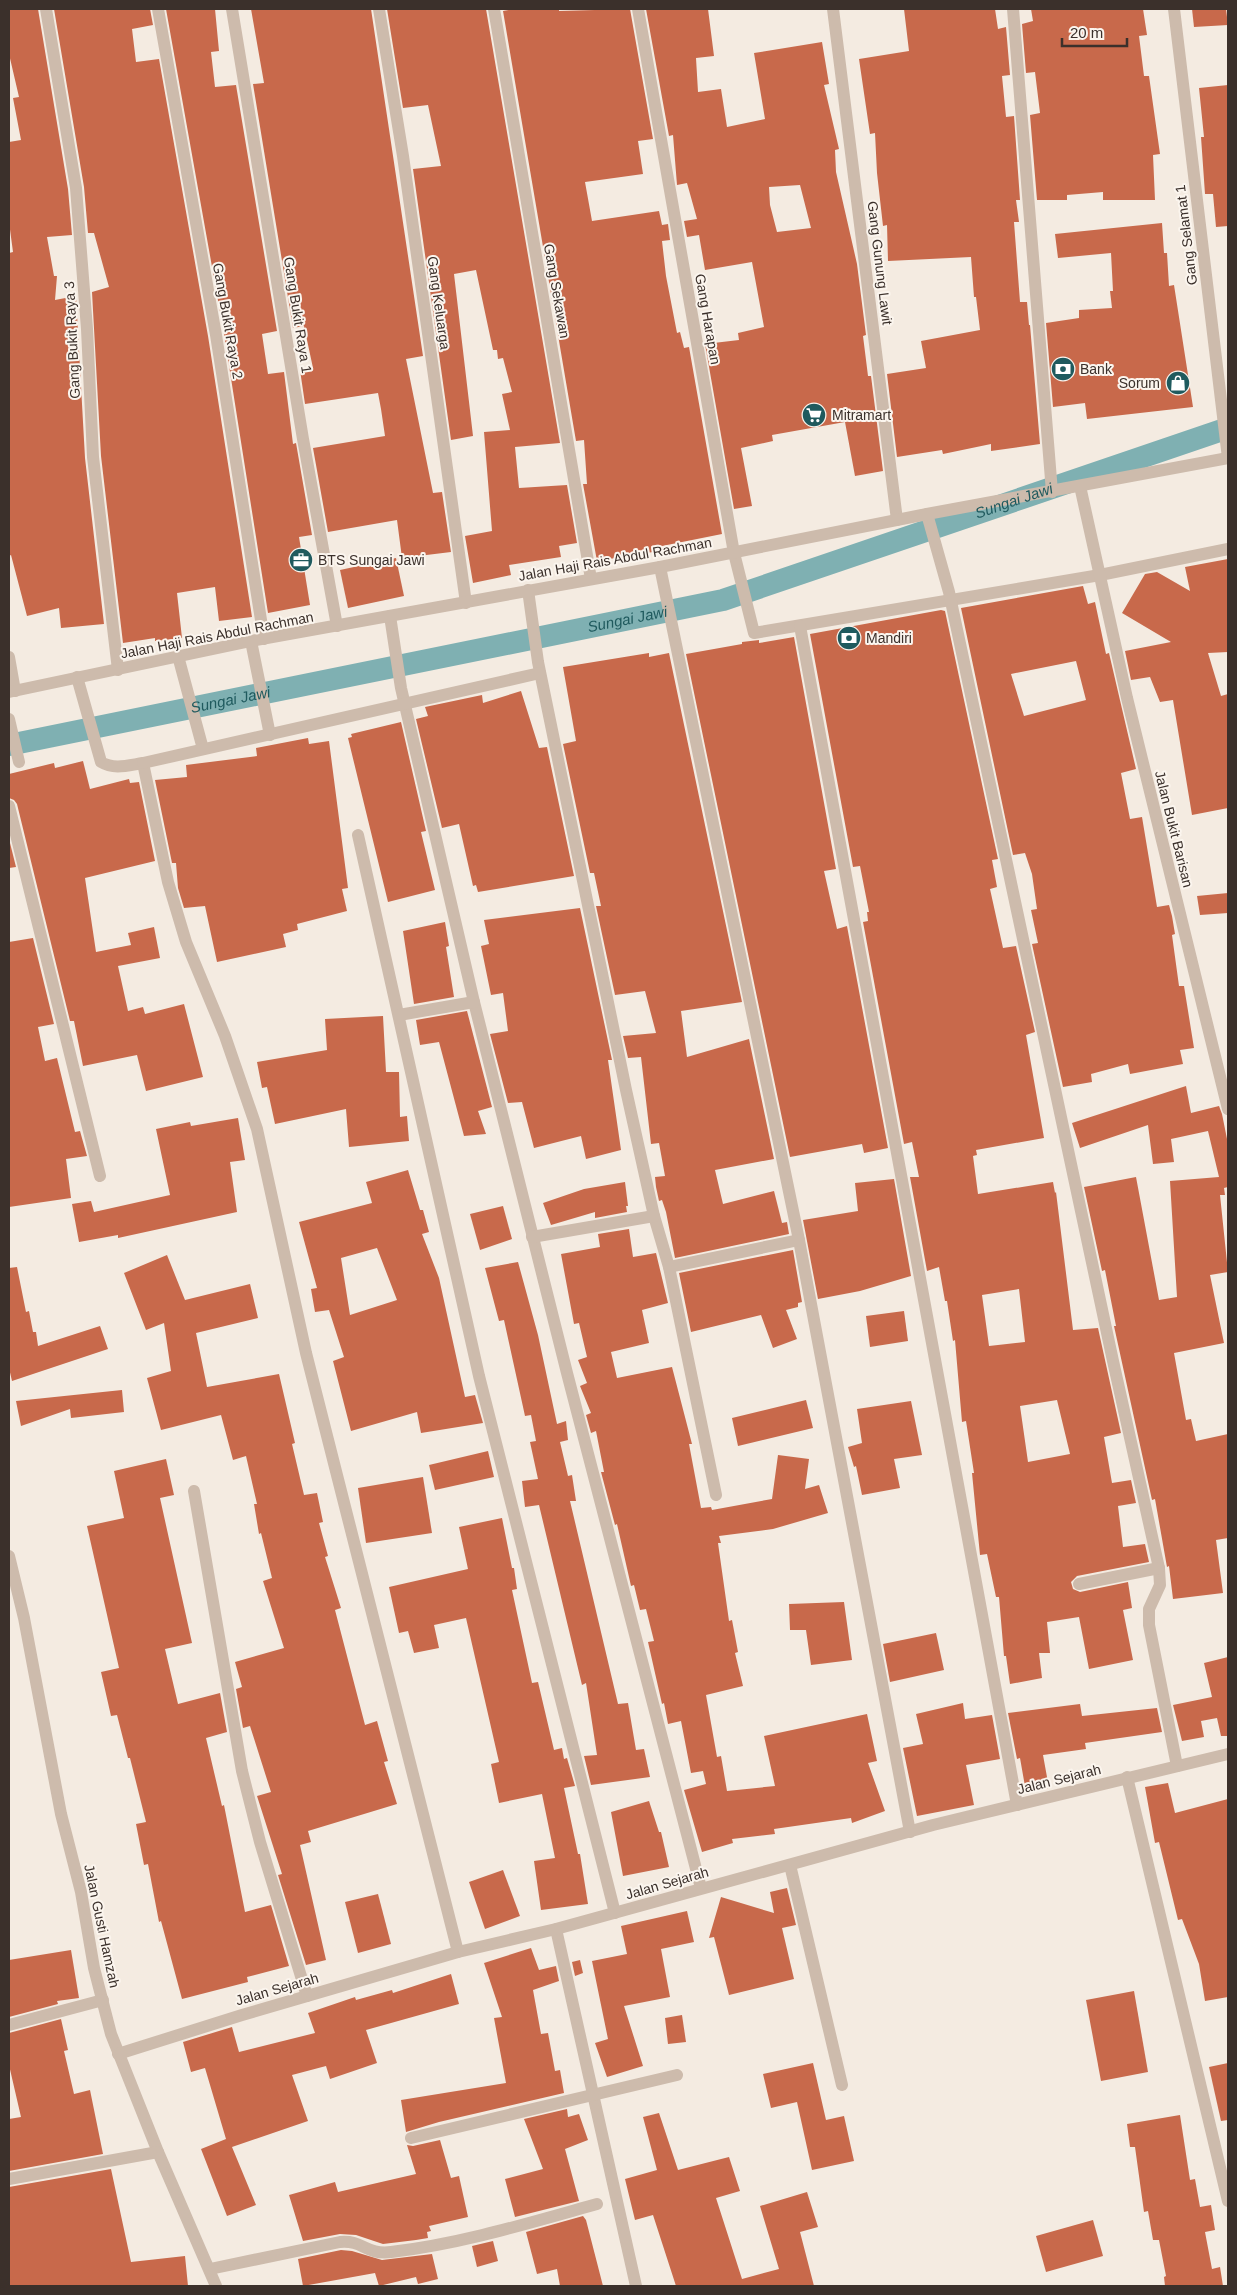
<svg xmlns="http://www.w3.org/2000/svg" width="1237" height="2295" font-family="Helvetica,sans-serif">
<rect width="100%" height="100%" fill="#f4ebe1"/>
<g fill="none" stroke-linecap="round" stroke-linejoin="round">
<path stroke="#7fb0b2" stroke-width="22" id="s1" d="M9,745l714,-145 505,-172"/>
</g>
<g fill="#c8694b" fill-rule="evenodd">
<path d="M9,9h29l30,180 4,46 -25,2 7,39h3l-2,24 21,-4 9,162 19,166 -43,4 -2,-20 -32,8 -16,-61 -2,1v-303l4,-1 -4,-30v-80l12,-2 -8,-42 6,-1 -10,-43z"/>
<path d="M54,9h96l3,16 -21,4 4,33 23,-3 49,277 44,281 -33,4 -4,-34 -38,6 5,45 -27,3v-3l-32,5 -22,-187 -9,-164 17,-5 -15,-54h-6l-4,-46z"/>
<path d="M166,9h49l4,42 -8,1 4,35 21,-2 41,246 -15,3 6,40 16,-2 9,72 3,-1 16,92 -13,2 11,68 -42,8 -44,-279z"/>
<path d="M251,9h120l52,347 -17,3 27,134 9,-1 9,60 -49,6 -5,-38 -69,12 -15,-84 72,-12 -4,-27 -3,-16 -73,11 -5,-34 13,-2 -9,-42 -11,2 -40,-244 11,-1z"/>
<path d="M387,9h99l74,434 -45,4 4,41 48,-3 10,58 -18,3 2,11 -52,8 2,10 -38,8 -8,-47 27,-5 -8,-99 26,-2 -8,-36 10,-2 -9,-34 -5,1 -1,-9h-4l-17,-80 -22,4 19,162 -22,4 -38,-271 28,-3 -13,-61 -25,3z"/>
<path d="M514,9h45v2l71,-2 23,130 -15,2 5,33 -58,8 7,39 67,-10 3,14 6,-1 2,16 -8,1 4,35 11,57 3,-1 4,16 5,-1 33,187 -70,14 1,4 -56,9 -14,-77h4l-3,-44 -8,1 -73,-430z"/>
<path d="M646,9h62l6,47 -18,2 2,34 23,-3 6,38 38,-8 -11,-66 68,-11 7,42 -5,1 15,64 -4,1 1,22 21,92 9,71 -3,1 5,40h3l12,95 -28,5 -10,-54 -73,13 1,6 -32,7 11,58 -18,3 -29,-165 34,-4 -1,-7 26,-6 -12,-65 -47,8 -6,-35 -12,2 -3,-16 13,-2 -10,-36 -10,2 -4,-50 -4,1zM800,185l11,43 -34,4 -7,-27 -1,-18z"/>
<path d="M904,9h91l3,20 8,-2 4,48 -8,1 4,41 8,-1 6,84h-4l3,22h-5l6,80h7l2,23h1l10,119 -49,7v-7l-48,10 -1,-4 -45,7 -10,-83 39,-6 -5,-27 59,-11 -4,-33h-2l-3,-40 -83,4 -1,-36 -4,1 -6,-53 -2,-40 -5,1 -11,-75 50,-8z"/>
<path d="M1031,9h112l4,26 -8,1 5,40h5l11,78 -7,1 2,45h-52v-8l-36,3v5h-30l-7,-85 10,-2 -5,-41 -9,1 -4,-49 11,-3z"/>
<path d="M1192,9h34l2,16 -34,2z"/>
<path d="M1228,85v141l-12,1 -3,-33h-8l-4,-57h3l-5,-49z"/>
<path d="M1162,223l2,30h3l2,33 5,-1 19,122 -106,12 -2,-16 -32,4 -7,-84 33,-5v-8l33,-2 -2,-17h3l-2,-38 -53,5 -3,-24z"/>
<path d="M396,558l8,38 -56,12 -8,-38z"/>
<path d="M1228,559v93l-20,1 13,43 7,-2v114l-36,7 -19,-115 -13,2 -10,-25 -19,3 -6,-29 46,-9 -49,-29 23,-39 12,-2 33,19 -5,-24z"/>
<path d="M1083,586l5,18 7,-2 11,52 3,-1 27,116 -15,4 9,46 12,-2 15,90 12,-2 3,11 3,18 -3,1 7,51h5l10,62 -14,2 3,14 -53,10 -2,-10 -37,10 1,8 -29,5 -31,-143 6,-1 -7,-33 6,-1 -5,-35 -7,-21 -12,2 -52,-247zM1076,661l10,39 -62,16 -13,-42z"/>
<path d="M941,610l4,1 53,248 -6,1 5,27 -7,2 13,59 13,-2 19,86 -9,3 18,103 -68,12 1,5 -4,1 5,38 75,-12 2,11 1,-1 17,138 25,-2 23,105 -17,4 8,46 19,-3 5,23 -18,3 5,41 22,-3 4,18 -72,14 -6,6 2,7 7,3 48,-10 4,26 -9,2 10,50 -44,9 -10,-52 -32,5 3,31h-11l3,25 -32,6 -4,-28h-2l-5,-59h-3l-9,-43 -7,1 -8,-82h2l-8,-52 -4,1 -7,-82 -2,1 -6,-40h-2l-6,-34 -12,4 -17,-94h9l-7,-35 -8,2 -41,-222 5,-1 -1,-9h2l-9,-46 -7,1 -43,-233zM1019,1289l6,53 -36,4 -7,-51zM1057,1400l13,54 -42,8 -8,-56z"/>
<path d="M794,637l42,232 -12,2 13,58 10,-3 41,222 -24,5 -2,-9 -72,13 -104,-503 56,-10v-2l17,-2v3z"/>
<path d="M649,653v4l20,-4 73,349 -61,9 6,46 62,-18 25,120 -59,11 8,34 51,-13 8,32 5,-1 2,12 -114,24 -9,-46 -4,-12 -3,1 -3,-14 -1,-10 10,-1 -6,-33 -8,1 -10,-87 -13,1 -5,-22 33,-3 -11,-42 -30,4 -19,-89h5l-7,-33h-4l-27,-129 13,-3 -13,-74z"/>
<path d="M521,691l18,57 8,-1 27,129 -96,16 -2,-7 -3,1 -14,-62 -17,4 -26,-109 12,-3 -3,-9 57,-12 1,8z"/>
<path d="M401,722l25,109 -5,1 14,58 -47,12 -40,-164 4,-1 -1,-3z"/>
<path d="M308,738l1,6 20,-3 19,147 -6,1 5,22 -50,13 1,6 -15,4 3,13 -69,15 -12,-56 -21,2 -6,-20 -2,-25h-4l-17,-83 32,-3 -1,-12 71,-9 -1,-8z"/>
<path d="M83,761l7,28 39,-10 1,4 9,-1 16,79 -70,17 11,74 35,-7 -3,-12 26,-6 6,31 -42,8 10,45 15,-4 2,7 39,-10 19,73 -57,14 -9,-36 -54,11 -9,-45h-4l-53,-217 -3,-4 -5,-2v-24l45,-11 1,5z"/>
<path d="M9,839l7,28 -7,1z"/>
<path d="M1228,893v20l-28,2 -3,-19z"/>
<path d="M580,908l32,152h-4l13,90 -35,9 -5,-23 -47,12 -12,-46 -14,1 -18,-69 18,-3 -5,-38 -12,2 -10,-49 8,-2 -5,-24z"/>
<path d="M445,922l4,24 -3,1 8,50 -40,7 -11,-73z"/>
<path d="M33,938l21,86 -16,3 7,34 12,-3 18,74 5,-1 7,25 -21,3 5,39 -62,9v-265z"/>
<path d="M467,1011l25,96 -14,4 8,23 -22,2 -25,-94 -19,3 -4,-25z"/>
<path d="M383,1016l3,56h13l1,45 7,-1 2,25 -60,6 -3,-38 -71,15 -8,-37 -5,1 -5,-26 70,-12 -2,-31z"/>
<path d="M1186,1086l5,27 28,-7 3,8 6,30v43l-4,1 1,7h-5l8,77 -18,3 14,68 -50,10 12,67 5,-1 5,22 32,-7v104l-12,2 7,53 -50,6 -4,-33 -2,1 -12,-68 -3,1 -38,-174h2l-11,-56 -3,1 -18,-84 52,-10 23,123 18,-3 -7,-116 49,-4 -11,-46 -37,8 3,23 -21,2 -5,-39 -68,23 -8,-25z"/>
<path d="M238,1118l7,42 -15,2 7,50 -119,26v-3l-39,7 -7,-38 19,-3 3,11 76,-17 -14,-66 34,-7 1,4z"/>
<path d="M408,1170l12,40h3l6,22 -7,2 17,44 26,119 10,-2 8,28 -62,10 -4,-21 -66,19 -18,-70 11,-4 -15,-47 -14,2 -4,-23 6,-1 -18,-66 73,-19 -6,-21zM377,1248l20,52 -47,15 -9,-57z"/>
<path d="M894,1179l17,97 -51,15 -42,8 -15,-79 55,-9 -3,-28z"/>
<path d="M625,1182l3,24h-2l1,6 -32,6v-6l-44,13 -8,-22 41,-14z"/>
<path d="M503,1206l9,33 -32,11 -10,-36z"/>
<path d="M629,1229l4,28 23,-4 12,50 -26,7 7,33 -38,9 6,26 55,-11 20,77h-3l12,64 10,-1 1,3 60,-11 6,-44 31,4 -4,30 14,-4 9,28 -55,16 -54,7 2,7h-3l11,78 3,-1 6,32 -3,1 8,33 -37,9 11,62 4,-1 6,35 48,-5 -11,-50 103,-22 10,47 -9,2 17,48 -33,12 -1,-5 -77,11 1,5 -43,5 1,4 -31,9 -18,-62 22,-6 -3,-13 -12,2 -10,-52 -13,3 -4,-21 -2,1 -14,-62 6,-1 -8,-32 -6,1 -6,-25 -3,1 -14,-62 -2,1 -14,-53h3l-8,-41 -5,2 -5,-18 5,-2 -11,-27 7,-3 -9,-23 9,-3 -8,-34 -5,1 -13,-70 39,-7 -2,-13z"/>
<path d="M793,1250l9,52 -4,1v4l-12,3 11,29 -24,9 -12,-33 -70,17 -12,-59z"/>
<path d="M167,1255l18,45 65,-16 8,34 -62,15 11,54 72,-13 16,69 -3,1 12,51 13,-2 6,29 -4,1 9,33 -3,1 16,51 -6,2 30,115 12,-4 11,40 -4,1 13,42 -89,27 3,11 -11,3 26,115 -20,5 -28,-90 4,-1 -25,-78 14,-4 -21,-66 -7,2 -7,-39 6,-2 -7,-25 49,-14 -21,-67 9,-3 -11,-45 -2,1 -5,-30h3l-11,-48 -13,4 -12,-45 -60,15 -14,-52 24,-7 -7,-48 -18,7 -22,-57z"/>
<path d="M518,1262l20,73 19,89 9,-3 2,19 -8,2 8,34 4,-1 4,26h-6l48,203 10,-1 8,47 8,-1 6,28 -59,8 -7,-29 13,-1 -11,-72 -4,2 -43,-180 -14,2 -3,-26 16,-2 -8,-37 6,-1 -5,-26 -6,1 -21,-96 -5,1 -14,-53z"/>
<path d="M17,1267l9,45 3,-1 4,21h3l2,14 62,-20 8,23 -96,32 -3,-13v-100z"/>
<path d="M904,1311l4,30 -38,6 -4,-31z"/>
<path d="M122,1390l2,22 -53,6 -1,-9 -49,17 -5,-25z"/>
<path d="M806,1400l7,28 -75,18 -6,-28z"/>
<path d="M911,1401l11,54 -28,4 6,29 -38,7 -6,-29 -2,1 -6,-20 14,-4 -5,-34z"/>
<path d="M488,1451l6,26 -59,13 -6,-25z"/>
<path d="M166,1459l8,36 -14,3 32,145 -27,6 13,55 42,-11 7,39 -21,6 16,68 2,-1 21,107 26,-7 18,61 -42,11 1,5 -66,17 -21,-78 -2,1 -11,-58 -4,1 -8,-41 10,-2 -16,-64h-2l-11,-43 -6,1 -10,-44 18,-4 -32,-142 37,-8 -10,-47z"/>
<path d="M423,1477l9,56 -66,10 -8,-55z"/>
<path d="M502,1518l10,50h2l3,21 -5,1 20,93 6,-1 16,68 8,-2 2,11 3,-1 8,28 -11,2 14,66h2l8,50 -47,6 -7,-49 21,-3 -13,-64 -43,9 -8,-39 8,-2 -33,-144 -32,7 5,23 -25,5 -6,-22 -9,2 -10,-46 79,-18 -9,-42z"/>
<path d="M844,1602l8,58 -41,5 -5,-35h-16l-1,-26z"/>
<path d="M936,1633l8,37 -54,12 -7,-38z"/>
<path d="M1228,1657v79h-7l-4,-18 -16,3 3,16 -22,4 -9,-36 39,-8 -8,-34z"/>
<path d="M963,1703l2,16 27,-4 8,44 -34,6 8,40 -57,11 -14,-68 20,-4 -7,-30z"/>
<path d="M1080,1704l2,12 75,-8 5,24 -77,11 1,6 -43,6 6,33 -23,4 -6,-34 -3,1 -9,-46z"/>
<path d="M1168,1783l7,30 53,-14v198l-23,4 -6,-37 -17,-45 -4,1 -19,-78 -4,1 -10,-56z"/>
<path d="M649,1801l10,31h2l8,35 -46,9 -12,-64z"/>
<path d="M503,1870l17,46 -35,13 -16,-47z"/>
<path d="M787,1888l9,37 -14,3 12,51 -65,16 -15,-58 -5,1 12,-41 53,16 -4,-21z"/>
<path d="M378,1894l13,50 -33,9 -13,-51z"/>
<path d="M687,1911l7,31 -33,7 9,48 -46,9 19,60 -36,11 -12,-34 13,-4 -16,-78 35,-7 -6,-28z"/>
<path d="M531,1948l8,22 17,-4 3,15 -26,9 8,44 7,-1 7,38 5,-1 4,23 -125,29 -33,10 -5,-32 105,-17 -12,-65 8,-1 -18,-54z"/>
<path d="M71,1950l8,48 -22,3 1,3 -49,13v-57z"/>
<path d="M580,1960l3,13 -8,3 -3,-14z"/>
<path d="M451,1974l8,30 -93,26 11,33 -47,16 -4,-13 -34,9 16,46 -76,26 24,58 -29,11 -26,-67 25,-10 -21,-71 -14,4 -8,-30 49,-15 7,25 76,-19 -7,-20 47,-16 1,3 36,-10 1,3z"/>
<path d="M1134,1991l14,81 -47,9 -15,-81z"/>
<path d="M682,2015l4,27 -18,2 -3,-26z"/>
<path d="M61,2019l7,31 -4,1 10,43 16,-4 13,64 -94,17v-52l12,-2 -12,-52v-32z"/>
<path d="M813,2063l13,57 18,-4 10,45 -42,9 -15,-68 -26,6 -8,-34z"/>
<path d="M1228,2063v57l-7,1 -12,-54z"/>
<path d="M567,2109l1,8 11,-3 9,26 -23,9 14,52 -64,16 -10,-38 38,-10 -19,-50z"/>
<path d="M659,2113l19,57 51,-13 11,34 -24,7 26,81 37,-10 -19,-63 47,-14 11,35 -18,5 14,54h-138l-23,-71 -18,5 -10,-41 32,-9 -14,-53z"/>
<path d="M1180,2115l10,65 5,-1 5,28 11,-2 4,25 -10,2 7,37 8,-2 3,19h-58l-1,-9 2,-1 -7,-36h-6l-5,-29 -4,1 -9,-65h-5l-3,-23z"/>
<path d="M440,2140l11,38 8,-2 9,41 -39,9 2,5 -4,1 1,6 -12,2 -33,4 -27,-9 -16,-1 -37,7 -14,-46 46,-13 3,10 78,-18 -9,-29 6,1z"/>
<path d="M111,2169l20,93 54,-6 3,30h-179v-99z"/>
<path d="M583,2216l3,4 17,66h-43l-3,-17 -20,5 -11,-42z"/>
<path d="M1093,2220l10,36 -57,16 -10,-36z"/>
<path d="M493,2241l5,20 -21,6 -5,-21z"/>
<path d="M341,2250l11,1 30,9 50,-6 6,25 -20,5 -2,-7 -37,9 -4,-13 -72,13 -5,-27z"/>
</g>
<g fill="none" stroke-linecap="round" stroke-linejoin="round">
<g stroke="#cdbbac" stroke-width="12">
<path d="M46,9l30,179 11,141 6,128 25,213"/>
<path d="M158,9l58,326 48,304"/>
<path d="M232,9l71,430 34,187"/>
<path d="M379,9l24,147 63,447"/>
<path d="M494,9l97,570"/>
<path d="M638,9l96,544 20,80 346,-58 128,-26"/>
<path d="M833,9l64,511"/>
<path d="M1013,9l39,483"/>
<path d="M1174,9l54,449"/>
<path d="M1080,486l47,212 101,411"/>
<path d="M927,514l22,78 164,769 46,207 1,17 -11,24v16l28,141"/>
<path d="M660,567l139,673 111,592"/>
<path d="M528,590l10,72 88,428 28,126 15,51 47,228"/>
<path d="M390,616l11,72 73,314 93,371 134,515"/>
<path d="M800,626l217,1179"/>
<path d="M251,641l19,94"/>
<path d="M178,656l25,93"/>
<path d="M9,657l6,34"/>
<path d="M77,677l24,85c13,8 28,3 42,1l25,119 18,60 39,94 32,93 49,224 152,599"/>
<path d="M9,692l242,-51 409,-74 267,-53 301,-56"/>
<path d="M9,719l10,43"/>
<path d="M143,763l397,-90"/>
<path d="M9,806l91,370"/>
<path d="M358,835l121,541 136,537"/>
<path d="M399,1015l75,-13"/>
<path d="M532,1237l122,-21"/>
<path d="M669,1267l130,-27"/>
<path d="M194,1491l48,280 18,71 47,154"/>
<path d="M9,1556l15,62 37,196 20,78 13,76 17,66 47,118 58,134"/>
<path d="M1079,1584l80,-16"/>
<path d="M1127,1777l101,424"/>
<path d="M790,1865l52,220"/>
<path d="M556,1929l80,357"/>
<path d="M9,2025l94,-25"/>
<path d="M118,2054l124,-39 216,-63 98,-23 377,-104 295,-71"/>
<path d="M411,2138l266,-63"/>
<path d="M9,2179l149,-27"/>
<path d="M210,2269l130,-27c24,-2 25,13 51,10 69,-8 138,-29 206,-48"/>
</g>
</g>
<defs>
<g id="bank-disc" transform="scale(1.25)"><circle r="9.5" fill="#1f5a5e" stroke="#fbf5ee"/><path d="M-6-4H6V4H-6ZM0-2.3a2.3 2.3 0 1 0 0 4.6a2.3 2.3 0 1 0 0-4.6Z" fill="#fff"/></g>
<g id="shop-disc" transform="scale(1.25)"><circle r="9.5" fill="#1f5a5e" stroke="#fbf5ee"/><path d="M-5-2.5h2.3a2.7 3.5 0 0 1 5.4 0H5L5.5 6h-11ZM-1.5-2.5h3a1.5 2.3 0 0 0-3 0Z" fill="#fff"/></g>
<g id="supermarket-disc" transform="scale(1.25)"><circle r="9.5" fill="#1f5a5e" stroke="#fbf5ee"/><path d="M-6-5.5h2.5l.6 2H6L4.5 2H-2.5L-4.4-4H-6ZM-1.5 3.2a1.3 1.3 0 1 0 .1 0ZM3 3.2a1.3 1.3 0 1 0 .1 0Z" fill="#fff"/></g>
<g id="office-disc" transform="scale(1.25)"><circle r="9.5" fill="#1f5a5e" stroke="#fbf5ee"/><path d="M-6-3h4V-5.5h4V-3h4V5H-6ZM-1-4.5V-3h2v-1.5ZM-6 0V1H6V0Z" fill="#fff"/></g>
</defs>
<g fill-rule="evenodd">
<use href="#bank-disc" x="1063" y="369"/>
<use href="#shop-disc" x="1178" y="383"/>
<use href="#supermarket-disc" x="814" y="415"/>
<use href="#office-disc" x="301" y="560"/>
<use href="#bank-disc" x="849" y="638"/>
</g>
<g text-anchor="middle" stroke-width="4" stroke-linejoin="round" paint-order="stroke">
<g font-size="14" fill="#3b302b" stroke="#fbf5ee">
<text transform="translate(1186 235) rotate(-97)" y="5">Gang Selamat 1</text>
<text transform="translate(880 263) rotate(83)" y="5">Gang Gunung Lawit</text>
<text transform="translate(557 291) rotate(80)" y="5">Gang Sekawan</text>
<text transform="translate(439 303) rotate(82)" y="5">Gang Keluarga</text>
<text transform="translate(298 315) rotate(81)" y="5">Gang Bukit Raya 1</text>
<text transform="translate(708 319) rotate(80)" y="5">Gang Harapan</text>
<text transform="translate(228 321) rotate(80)" y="5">Gang Bukit Raya 2</text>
<text transform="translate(72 340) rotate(-93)" y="5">Gang Bukit Raya 3</text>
<text transform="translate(615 559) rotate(-10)" y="5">Jalan Haji Rais Abdul Rachman</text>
<text transform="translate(217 635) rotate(-11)" y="5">Jalan Haji Rais Abdul Rachman</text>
<text transform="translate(1174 829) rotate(76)" y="5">Jalan Bukit Barisan</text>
<text transform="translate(1059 1779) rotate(-14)" y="5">Jalan Sejarah</text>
<text transform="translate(667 1883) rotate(-16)" y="5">Jalan Sejarah</text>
<text transform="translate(102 1926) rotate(78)" y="5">Jalan Gusti Hamzah</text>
<text transform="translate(277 1989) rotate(-16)" y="5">Jalan Sejarah</text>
</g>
<g font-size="14" fill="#3b302b" stroke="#fbf5ee" text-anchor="start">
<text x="1080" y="374">Bank</text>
<text x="1160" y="388" text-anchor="end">Sorum</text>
<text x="832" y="420">Mitramart</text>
<text x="318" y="565">BTS Sungai Jawi</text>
<text x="866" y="643">Mandiri</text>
</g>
<g font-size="15" font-style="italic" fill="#1f5a5e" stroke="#fbf5ee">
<text dy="5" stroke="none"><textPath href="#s1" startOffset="1036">Sungai Jawi</textPath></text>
<text dy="5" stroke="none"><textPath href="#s1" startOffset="631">Sungai Jawi</textPath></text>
<text dy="5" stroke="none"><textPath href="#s1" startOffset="226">Sungai Jawi</textPath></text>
</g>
</g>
<rect width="1237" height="2295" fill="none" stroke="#3b302b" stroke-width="20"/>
<path d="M1062 38v8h65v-8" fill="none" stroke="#3b302b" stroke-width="2.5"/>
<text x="1070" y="38" font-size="15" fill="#3b302b" stroke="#fbf5ee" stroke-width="4" paint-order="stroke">20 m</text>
</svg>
